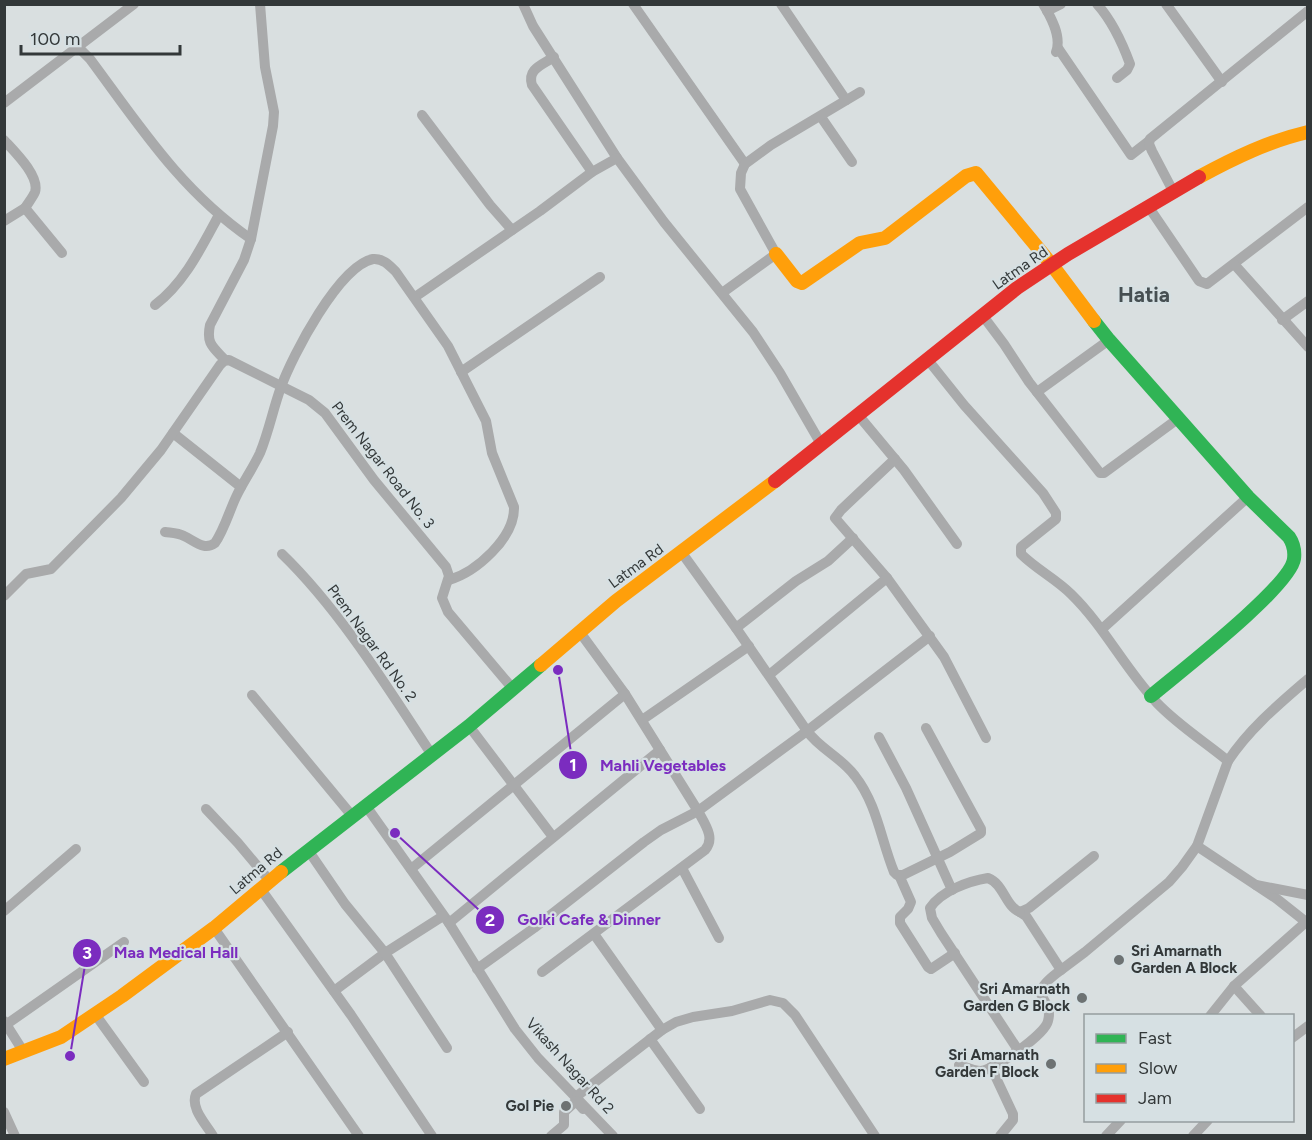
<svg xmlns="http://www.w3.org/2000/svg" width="1312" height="1140" font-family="Figtree,sans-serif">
<rect width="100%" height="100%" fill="#d9dfe0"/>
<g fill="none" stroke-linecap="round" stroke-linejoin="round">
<g stroke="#a9aaab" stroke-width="10">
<path d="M523,4l10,22 84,132 47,64 89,110 27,41 41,71"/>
<path d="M633,4l112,160"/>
<path d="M781,4l65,96"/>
<path d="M1043,4c8,13 19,33 13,48"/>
<path d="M1097,4c16,18 25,38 33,60l-3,6 -10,8"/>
<path d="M1166,4l56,78"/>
<path d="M1047,11l14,-7"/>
<path d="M77,46l13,13c49,66 91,132 161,180l-7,21 -34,65c-4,19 3,22 15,35"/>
<path d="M1058,48l73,107 18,-14"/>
<path d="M554,57c-12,8 -27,12 -22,28l60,87"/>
<path d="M4,103l130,-99"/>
<path d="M422,115l68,90 22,25"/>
<path d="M821,117l31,45"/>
<path d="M4,140c10,11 36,36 31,52 -2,5 -7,11 -10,16"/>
<path d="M1173,191l-21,-40 -3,-7 1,-5 158,-128"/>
<path d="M1148,206l51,75 8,3 101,-77"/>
<path d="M4,221l21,-13 37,45"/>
<path d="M251,239l22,-113 1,-14 -9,-45 -5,-63"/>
<path d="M1234,264l74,83"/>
<path d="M722,293l54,-39 -36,-65 1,-16 4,-9 26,-19 89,-53"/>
<path d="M415,297l125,-86 52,-39 25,-14"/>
<path d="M155,305c30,-23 46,-57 64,-90"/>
<path d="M983,316l21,28 25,38 71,91h4l75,-55"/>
<path d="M1282,320l26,-19"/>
<path d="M928,360l36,45 79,88 13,20v6l-35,28v7c15,15 35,25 50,40 33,32 54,75 86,109 21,22 48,39 71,58"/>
<path d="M461,372l139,-95"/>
<path d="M1037,392l72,-52"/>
<path d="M859,416l45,54 53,74"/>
<path d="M173,433l68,54"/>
<path d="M895,459l-54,51 -6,8 52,60 57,79 42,81"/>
<path d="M165,532c7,1 13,1 19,4 11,5 20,15 31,7 9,-13 14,-31 21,-46 7,-15 17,-29 24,-44 9,-22 13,-44 21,-66 11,-31 58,-121 92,-128 10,-1 17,7 23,13l52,74 38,75 6,32 22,54c1,31 -38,65 -65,73"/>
<path d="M682,553l54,75 71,103 123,-95"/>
<path d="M282,554c57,55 106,134 150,201"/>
<path d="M4,596l22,-22 25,-5 70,-71 40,-48 59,-85 4,-4 5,-1 80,40 16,13 49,67 72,87 3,9 -7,22 6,14 65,77"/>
<path d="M736,628l60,-47 32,-20 25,-23"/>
<path d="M1102,629l146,-132"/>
<path d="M579,631l46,63 35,56"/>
<path d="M769,675l118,-97"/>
<path d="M252,695l101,122"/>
<path d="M642,720l107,-74"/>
<path d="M469,726l84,111"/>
<path d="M879,737l27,51 46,102"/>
<path d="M366,806l83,117 66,106 23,29 75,78"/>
<path d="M206,809l32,34 31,37"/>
<path d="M1197,846l80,53 29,23 2,-2"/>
<path d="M308,850l37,54 40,49 -51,38"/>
<path d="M1094,856l-65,52 -9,4 6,4 35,54 24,-18 84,-70 13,-15 15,-21 31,-85c21,-32 51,-57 80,-82"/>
<path d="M682,868l37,70"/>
<path d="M411,869l214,-175"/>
<path d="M899,875l12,27 -3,7 -8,8v6l28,44 3,2 24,-16"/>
<path d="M1256,885l52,10"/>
<path d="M260,888l91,127 81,121"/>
<path d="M4,911l72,-62"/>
<path d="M443,916l-58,37 62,95"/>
<path d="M449,923l211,-173 38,61 109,-80c13,18 35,27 48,45 22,28 26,64 39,96l3,3h6l47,-23 31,-19v-4l-55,-101"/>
<path d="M214,928l145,208"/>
<path d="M477,969l57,-41 110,-86 17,-12 37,-19c6,12 18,27 7,39l-163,122"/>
<path d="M1234,986l27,30"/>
<path d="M95,1014l49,68"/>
<path d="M1210,1016l24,-30 72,-64"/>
<path d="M4,1021l19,30"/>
<path d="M7,1024l117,-82"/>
<path d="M662,1030l14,-8 17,-5 39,-6 38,-11 13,3 12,12 80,121"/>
<path d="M1292,1038l16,-12"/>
<path d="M650,1039l50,70"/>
<path d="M1018,1050l-77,-117 -9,-15 -2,-10c11,-17 39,-27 58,-30 16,6 17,28 32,34"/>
<path d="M959,1065c6,2 15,6 22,6 14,-2 64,-36 67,-50 7,-26 -27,-22 13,-51"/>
<path d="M991,1067l22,47v6l-13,16"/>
<path d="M577,1096l85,-66 -68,-96"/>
<path d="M4,1112l11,24"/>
<path d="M213,1136c-7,-12 -23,-28 -17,-42l92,-62"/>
<path d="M551,1136l13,-11v-13l12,-11 7,8"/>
<path d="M1106,1136l15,-16"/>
<path d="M1193,1136l15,-16"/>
</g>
<g stroke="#30b455" stroke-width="14">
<path d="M1094,321l15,19 139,157 41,40c4,6 6,14 5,22 -4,28 -117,115 -143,137"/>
<path d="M281,872l188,-146 72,-61"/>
</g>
<g stroke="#ff9f0a" stroke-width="14">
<path d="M1199,177c35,-19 70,-36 109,-45"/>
<path d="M776,254l21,27 5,2 58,-40 25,-5 81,-62 10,-3 76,92 42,56"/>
<path d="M541,665l75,-64 159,-120"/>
<path d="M4,1059l57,-22 61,-41 92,-68 67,-56"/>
</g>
<path stroke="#e5322d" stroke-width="14" d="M775,481l242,-193 51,-34 131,-77"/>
</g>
<g fill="#6d7273" stroke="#d6e0e3" stroke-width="2">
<circle cx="1119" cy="960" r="6"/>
<circle cx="1082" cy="998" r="6"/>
<circle cx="1051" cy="1064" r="6"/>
<circle cx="566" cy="1106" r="6"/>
</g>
<g text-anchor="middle" stroke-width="4.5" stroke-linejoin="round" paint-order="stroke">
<g font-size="15" fill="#333839" stroke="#d6e0e3">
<text transform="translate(1020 268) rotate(-35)" y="5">Latma Rd</text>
<text transform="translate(383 465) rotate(52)" y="5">Prem Nagar Road No. 3</text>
<text transform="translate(636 566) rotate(-36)" y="5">Latma Rd</text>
<text transform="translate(372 643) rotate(54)" y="5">Prem Nagar Rd No. 2</text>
<text transform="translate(256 871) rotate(-40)" y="5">Latma Rd</text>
<text transform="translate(570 1066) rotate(48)" y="5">Vikash Nagar Rd 2</text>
</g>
<g font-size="15" font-weight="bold" fill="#333839" stroke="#d6e0e3" text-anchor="end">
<text x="1131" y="956" text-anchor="start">Sri Amarnath<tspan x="1131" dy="17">Garden A Block</tspan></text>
<text x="1070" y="994">Sri Amarnath<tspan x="1070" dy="17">Garden G Block</tspan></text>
<text x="1039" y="1060">Sri Amarnath<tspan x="1039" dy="17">Garden F Block</tspan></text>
<text x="554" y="1111">Gol Pie</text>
</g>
<g font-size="21" font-weight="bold" fill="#464f52" stroke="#d6e0e3">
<text x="1144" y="302">Hatia</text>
</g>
</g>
<path fill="none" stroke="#7b2cbf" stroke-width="2" d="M558 670L573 765M395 833L490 920M70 1056L87 953"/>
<g fill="#7b2cbf" stroke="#d6e0e3" stroke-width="2">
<circle cx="558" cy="670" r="6"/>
<circle cx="395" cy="833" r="6"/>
<circle cx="70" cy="1056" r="6"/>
<circle cx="573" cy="765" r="15"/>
<circle cx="490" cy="920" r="15"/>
<circle cx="87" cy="953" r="15"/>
</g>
<g font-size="18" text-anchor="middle" font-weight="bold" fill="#fff">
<text x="573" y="771">1</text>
<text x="490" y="926">2</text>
<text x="87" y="959">3</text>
</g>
<g font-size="16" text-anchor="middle" font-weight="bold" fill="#7b2cbf" stroke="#d6e0e3" stroke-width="4.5" stroke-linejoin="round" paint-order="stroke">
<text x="663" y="771">Mahli Vegetables</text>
<text x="589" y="925">Golki Cafe &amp; Dinner</text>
<text x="176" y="958">Maa Medical Hall</text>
</g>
<rect width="1312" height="1140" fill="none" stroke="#333839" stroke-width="12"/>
<rect x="1084" y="1014" width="210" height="108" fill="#d6e0e3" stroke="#959d9f" stroke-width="1.5"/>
<rect x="1096" y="1034" width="30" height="9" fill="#30b455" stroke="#959d9f" stroke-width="1.5"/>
<text x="1138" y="1044" font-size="18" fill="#333839">Fast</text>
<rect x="1096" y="1064" width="30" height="9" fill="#ff9f0a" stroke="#959d9f" stroke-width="1.5"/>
<text x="1138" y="1074" font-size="18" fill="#333839">Slow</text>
<rect x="1096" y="1094" width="30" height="9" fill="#e5322d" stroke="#959d9f" stroke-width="1.5"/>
<text x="1138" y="1104" font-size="18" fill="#333839">Jam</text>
<path d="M21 45v9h159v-9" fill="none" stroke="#333839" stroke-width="3"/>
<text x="30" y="45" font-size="18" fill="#333839" stroke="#d6e0e3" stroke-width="4.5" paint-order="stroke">100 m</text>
</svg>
